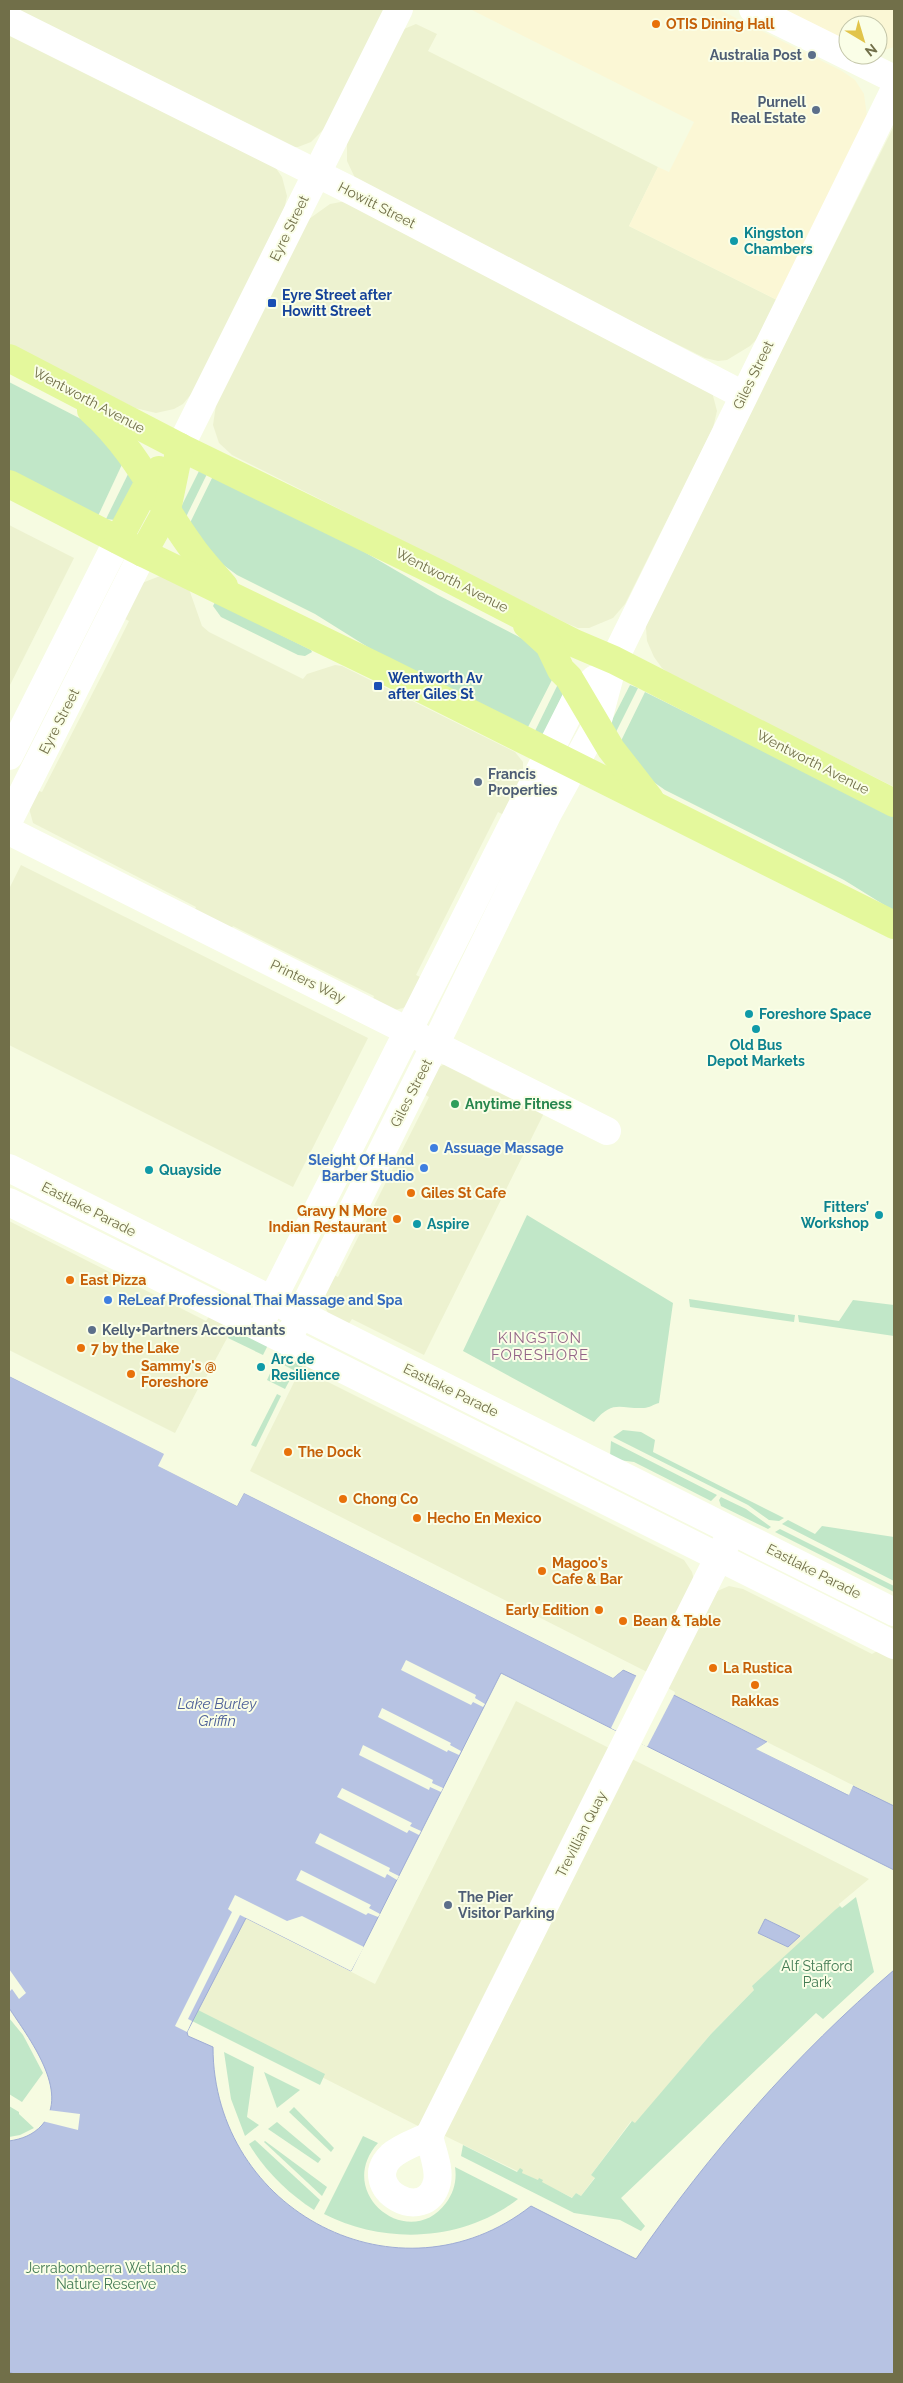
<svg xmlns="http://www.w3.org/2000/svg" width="903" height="2383" font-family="Raleway,sans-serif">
<rect width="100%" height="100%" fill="#f6fbe1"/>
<g fill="#edf2d0">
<path d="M9,9h377l-61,119 -14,14 -13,5h-10z"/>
<path d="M416,24l21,10 -9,17 230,116 -29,59 148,74 -19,38 -8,8 -23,14 -9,1 -13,-3 -337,-167 -12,-11 -9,-19v-19l57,-113z"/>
<path d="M9,29l264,135 9,13 5,19 -3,14 -91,182 -10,12 -9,5 -18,4 -21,-5 -126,-64z"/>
<path d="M894,126v661l-223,-112 -9,-7 -8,-11 -7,-16 -1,-13v-7l75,-151z"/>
<path d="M346,201l366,191 5,19 -4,17 -88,176 -12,14 -24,10h-11l-12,-5 -334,-168 -13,-12 -6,-18 3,-20 93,-186 21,-15z"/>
<path d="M9,525l65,33 -65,129z"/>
<path d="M160,576l29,13 13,37 7,6 94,47 4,-5 28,-9 7,1 173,86 8,10v13l-19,40 -6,-3 -82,163 6,3 -15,28 -4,2 -8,2 -23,-8 2,-6 -141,-70 -3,5 -36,-19 2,-5 -163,-84 -4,-15 7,-18 6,2 64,-125 23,-46 -6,-3 19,-35z"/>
<path d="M21,865l347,173 -75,149 -284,-142v-156z"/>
<path d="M445,1064l29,9 -3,6 25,13 4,-6 46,23 -122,246 -72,-36 -4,6 -20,-12 -6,-12 10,-27 6,3 91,-180 -7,-4 17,-26z"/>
<path d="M9,1221l197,100 4,-6 23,12 -29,54h-2l-27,52 -166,-83z"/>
<path d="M304,1362l17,8 -3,7 366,183 8,12 2,8 -45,93 -399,-202z"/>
<path d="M729,1586l14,3 129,65 7,-4 15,7v149l-220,-111 1,-3 -9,-5 49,-95z"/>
<path d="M516,1701l95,48 -191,378 -224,-114 50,-95 129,66z"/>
<path d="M630,1758l239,121 -30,25 1,2 -88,81 3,2 -44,45 -76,90 -4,-3 -40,54 4,2 -14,19 -5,-3 -3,5 -130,-63z"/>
</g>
<g fill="#fbf7d5">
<path d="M470,9h248l124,62 13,9 9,14 3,22 -90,184 -148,-74 29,-59 11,5 25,-50z"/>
<path d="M779,9h115v38l-16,5v-27h-30v19z"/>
</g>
<g fill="#c1e7c8">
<path d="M9,382l78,40 38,36 -27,58 -89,-45z"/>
<path d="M131,468l5,12 -21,40 -9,-1z"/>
<path d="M199,471l9,1 -24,49 -4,-12z"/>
<path d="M214,474l147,76 77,45 85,44 18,17 14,18 -28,55 -140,-70 -72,-45 -78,-39 -27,-20 -22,-28z"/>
<path d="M215,602l96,48 1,2 -7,4 -7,-1 -77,-38 -8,-11z"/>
<path d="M559,682l4,12 -20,41 -9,-2z"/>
<path d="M630,685l8,3 -24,48 -4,-12z"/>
<path d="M645,692l249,124v95l-50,-31 -179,-90 -17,-12 -29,-33z"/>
<path d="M527,1215l146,88 -14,100c-5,1 -10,5 -15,5 -24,1 -31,-9 -50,14l-131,-71z"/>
<path d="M689,1299l106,16 -1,7 -104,-15z"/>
<path d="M853,1300l41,5v31l-95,-14 -1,-7 41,6z"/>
<path d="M233,1327l35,18 -5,10 -35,-17z"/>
<path d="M281,1351l23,11 -5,11 -23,-12z"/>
<path d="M273,1367l19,9 -7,13 -18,-9z"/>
<path d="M277,1394l4,2 -25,51 -5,-2z"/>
<path d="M623,1430l18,2 14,8 -2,12 131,66 -5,3 -10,-1 -21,-15 -135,-68z"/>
<path d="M611,1441l106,54 -6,6 -77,-39 -15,-2 -9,-4z"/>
<path d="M721,1497l25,12 25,18 -3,2 -47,-23 -2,-6z"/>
<path d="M788,1520l27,14 7,-8 72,11v44l-112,-57z"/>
<path d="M780,1529l114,57v6l-119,-60z"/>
<path d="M856,1897l18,75 -51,47 -7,-6 -195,185 24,28 -4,5 -21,-11 -46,-7 -113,-57 2,-11 54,27 3,-4 3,2 -1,3 16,7 1,-2 4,2 -1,2 30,16 4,-5 5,3 14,-18 -4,-3 41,-54 3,2 76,-89 43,-44 -2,-4 83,-76 5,-4 2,2z"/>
<path d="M198,2010l127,64 -5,11 -128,-64z"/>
<path d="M9,2018l14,17 20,38 -21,29 -13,-8z"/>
<path d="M224,2052l30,15 -7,50 12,8 -14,11 -14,-37z"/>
<path d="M264,2072l36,18 -23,18z"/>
<path d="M9,2106l10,6v2l15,14 -14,7 -11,2z"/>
<path d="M294,2107l40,41 -3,4 -42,-40z"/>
<path d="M277,2122l44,37 -3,4 -50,-34z"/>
<path d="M363,2136l15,7c-45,50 31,110 68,60 8,-11 11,-23 9,-36l63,32c-55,43 -133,46 -194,15z"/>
<path d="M255,2140l65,60 -6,10c-26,-17 -49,-39 -65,-66z"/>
<path d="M265,2141l62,46 -5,9 -58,-54z"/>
</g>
<g fill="#b7c3e3" stroke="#9eacd5">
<path d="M9,1376l156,78 -6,12 78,40 7,-13 369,185 10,-8 13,6 131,66 -10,7 91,46 5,-9 41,20v64l-393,-197 -150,298 -105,-53 -59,114 1,4 25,11c0,164 186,262 318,159l105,53c74,-107 159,-204 258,-289v404h-880l-5,-2v-231c13,-2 24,-6 33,-16 29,-33 -14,-88 -33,-117z"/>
<path d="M765,1919l35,17 -12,11 -30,-14z"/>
</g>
<g fill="#f6fbe1">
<path d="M9,1373l157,79 1,2 -5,11 74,37 6,-11h3l368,184 9,-7h3l-12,10 -369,-185 -7,13 -79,-40 6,-12 -155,-78z"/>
<path d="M406,1660l70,35 -1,3 10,6 -2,3 -10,-5 -2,3 -70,-35z"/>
<path d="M637,1674l38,19 -28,54 -36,-19z"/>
<path d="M382,1708l69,35 -1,2 11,6 -2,4 -11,-5 -1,2 -69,-35z"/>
<path d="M767,1742l2,2 -8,5 86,43 4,-8 2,2 -4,9 -93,-46z"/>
<path d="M363,1745l70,35 -1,3 11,5 -2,4 -11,-5 -1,3 -70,-35z"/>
<path d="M342,1788l70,35 -2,3 11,5 -2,4 -10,-5 -2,3 -70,-36z"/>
<path d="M320,1833l70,35 -1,3 10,5 -2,4 -10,-6 -2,4 -70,-35z"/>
<path d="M301,1870l70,35 -2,3 11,6 -2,3 -10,-4 -2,2 -70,-35z"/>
<path d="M235,1895l52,26 15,-5 62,31 -13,24 -111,-56 -52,104 4,2 -5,11 -12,-6 57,-114 -4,-3z"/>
<path d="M9,1969l17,24 -7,6 -7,-10 -3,3z"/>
<path d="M48,2110l32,4 -2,16 -36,-9z"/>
</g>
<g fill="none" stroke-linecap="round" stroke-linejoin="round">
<g stroke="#fff" stroke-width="28">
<path d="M753,9l141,70"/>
<path d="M9,20l343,171 391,204"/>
<path d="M180,447l219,-438"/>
<path d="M9,756l109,-216"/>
<path d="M9,820l134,-267"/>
<path d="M9,831l598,300"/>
<path d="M9,1168l885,444"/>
<path d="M9,1202l885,443"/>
<path d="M264,1316l314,-621 17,-16"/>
<path d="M287,1341l148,-296 112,-230 50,-91 17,-64 280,-569"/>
<path d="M429,2136l298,-595"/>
<path d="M429,2136c3,14 11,33 8,46 -11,45 -79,6 -46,-26 10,-9 26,-14 38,-20z"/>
</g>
<g stroke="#e4f89c" stroke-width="28">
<path d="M9,358l171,89 258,126 136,70 40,17 280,143"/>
<path d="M91,410c45,40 65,88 99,135 10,15 23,28 34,41"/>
<path d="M9,484l134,69 241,117 510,255"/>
<path d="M118,540l32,-60 9,-10"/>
<path d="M143,553l24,-43 13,-63"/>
<path d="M527,625l22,20 12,25 8,8 42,71 39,50"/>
</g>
</g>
<g fill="#e8710a" stroke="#fafee7" stroke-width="2">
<circle cx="656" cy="24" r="5"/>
<circle cx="411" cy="1193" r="5"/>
<circle cx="397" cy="1219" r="5"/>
<circle cx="70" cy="1280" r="5"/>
<circle cx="81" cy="1348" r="5"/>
<circle cx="131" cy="1374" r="5"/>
<circle cx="288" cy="1452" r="5"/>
<circle cx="343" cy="1499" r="5"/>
<circle cx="417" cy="1518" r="5"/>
<circle cx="542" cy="1571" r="5"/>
<circle cx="599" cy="1610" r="5"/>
<circle cx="623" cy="1621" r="5"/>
<circle cx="713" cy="1668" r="5"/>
<circle cx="755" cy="1685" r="5"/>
</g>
<g fill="#5c6f8a" stroke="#fafee7" stroke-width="2">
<circle cx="812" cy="55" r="5"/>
<circle cx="816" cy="110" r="5"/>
<circle cx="478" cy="782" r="5"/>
<circle cx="92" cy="1330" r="5"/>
<circle cx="448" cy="1905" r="5"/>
</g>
<g fill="#0f9aa8" stroke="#fafee7" stroke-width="2">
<circle cx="734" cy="241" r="5"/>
<circle cx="749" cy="1014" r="5"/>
<circle cx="756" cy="1029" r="5"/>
<circle cx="149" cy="1170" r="5"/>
<circle cx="879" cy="1215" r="5"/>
<circle cx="417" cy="1224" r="5"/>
<circle cx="261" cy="1367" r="5"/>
</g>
<g fill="#1a4fb4" stroke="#fafee7" stroke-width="2">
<rect x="267" y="298" width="10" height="10" rx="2.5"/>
<rect x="373" y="681" width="10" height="10" rx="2.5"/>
</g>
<circle fill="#2e9e5b" stroke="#fafee7" stroke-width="2" cx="455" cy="1104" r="5"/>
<g fill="#3f7fe0" stroke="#fafee7" stroke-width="2">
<circle cx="434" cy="1148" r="5"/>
<circle cx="424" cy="1168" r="5"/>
<circle cx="108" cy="1300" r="5"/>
</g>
<g text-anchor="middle" stroke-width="4" stroke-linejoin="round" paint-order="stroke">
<g font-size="14" font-weight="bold" fill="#c56008" stroke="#fafee7" text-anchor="start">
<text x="666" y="29">OTIS Dining Hall</text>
<text x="421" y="1198">Giles St Cafe</text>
<text x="387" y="1216" text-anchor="end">Gravy N More<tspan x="387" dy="16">Indian Restaurant</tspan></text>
<text x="80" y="1285">East Pizza</text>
<text x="91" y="1353">7 by the Lake</text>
<text x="141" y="1371">Sammy's @<tspan x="141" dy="16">Foreshore</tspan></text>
<text x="298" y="1457">The Dock</text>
<text x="353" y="1504">Chong Co</text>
<text x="427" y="1523">Hecho En Mexico</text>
<text x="552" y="1568">Magoo's<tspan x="552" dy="16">Cafe &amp; Bar</tspan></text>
<text x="589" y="1615" text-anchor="end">Early Edition</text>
<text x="633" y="1626">Bean &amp; Table</text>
<text x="723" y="1673">La Rustica</text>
<text x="755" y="1706" text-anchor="middle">Rakkas</text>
</g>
<g font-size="14" font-weight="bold" fill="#4e5e75" stroke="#fafee7" text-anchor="start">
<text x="802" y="60" text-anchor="end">Australia Post</text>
<text x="806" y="107" text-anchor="end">Purnell<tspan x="806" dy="16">Real Estate</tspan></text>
<text x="488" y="779">Francis<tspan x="488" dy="16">Properties</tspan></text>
<text x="102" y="1335">Kelly+Partners Accountants</text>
<text x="458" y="1902">The Pier<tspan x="458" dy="16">Visitor Parking</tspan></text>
</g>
<g font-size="14" fill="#716f49" stroke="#fafee7">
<text transform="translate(377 205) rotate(27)" y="5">Howitt Street</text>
<text transform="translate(289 228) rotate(-64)" y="5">Eyre Street</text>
<text transform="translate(753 375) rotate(-64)" y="5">Giles Street</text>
<text transform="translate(89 400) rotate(28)" y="5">Wentworth Avenue</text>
<text transform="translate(452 580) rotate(27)" y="5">Wentworth Avenue</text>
<text transform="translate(59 721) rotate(-63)" y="5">Eyre Street</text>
<text transform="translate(813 762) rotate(27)" y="5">Wentworth Avenue</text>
<text transform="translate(308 981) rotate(26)" y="5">Printers Way</text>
<text transform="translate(411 1093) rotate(-63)" y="5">Giles Street</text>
<text transform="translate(89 1209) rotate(27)" y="5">Eastlake Parade</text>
<text transform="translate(451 1390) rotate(26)" y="5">Eastlake Parade</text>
<text transform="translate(814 1571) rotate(27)" y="5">Eastlake Parade</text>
<text transform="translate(581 1834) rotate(-63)" y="5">Trevillian Quay</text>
</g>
<g font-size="14" font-weight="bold" fill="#0d838f" stroke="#fafee7" text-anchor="start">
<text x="744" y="238">Kingston<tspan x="744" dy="16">Chambers</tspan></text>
<text x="759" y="1019">Foreshore Space</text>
<text x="756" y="1050" text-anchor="middle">Old Bus<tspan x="756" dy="16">Depot Markets</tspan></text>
<text x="159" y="1175">Quayside</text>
<text x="869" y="1212" text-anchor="end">Fitters’<tspan x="869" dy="16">Workshop</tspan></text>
<text x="427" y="1229">Aspire</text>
<text x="271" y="1364">Arc de<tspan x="271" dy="16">Resilience</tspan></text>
</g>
<g font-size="14" font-weight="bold" fill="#164399" stroke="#fafee7" text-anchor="start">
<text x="282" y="300">Eyre Street after<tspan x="282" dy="16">Howitt Street</tspan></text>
<text x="388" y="683">Wentworth Av<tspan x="388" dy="16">after Giles St</tspan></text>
</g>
<g font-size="14" font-weight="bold" fill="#27864d" stroke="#fafee7" text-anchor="start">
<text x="465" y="1109">Anytime Fitness</text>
</g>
<g font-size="14" font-weight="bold" fill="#366cbe" stroke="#fafee7" text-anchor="start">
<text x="444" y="1153">Assuage Massage</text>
<text x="414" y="1165" text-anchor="end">Sleight Of Hand<tspan x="414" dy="16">Barber Studio</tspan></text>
<text x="118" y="1305">ReLeaf Professional Thai Massage and Spa</text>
</g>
<g font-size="14" fill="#447c55" stroke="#fafee7">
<text x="817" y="1971">Alf Stafford<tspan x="817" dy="16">Park</tspan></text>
<text x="106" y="2273">Jerrabomberra Wetlands<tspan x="106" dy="16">Nature Reserve</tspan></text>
</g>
<g font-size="15" letter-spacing="1" fill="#946588" stroke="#fafee7">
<text x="540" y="1343">KINGSTON<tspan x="540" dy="17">FORESHORE</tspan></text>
</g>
<g font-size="15" font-style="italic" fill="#4d6098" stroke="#fafee7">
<text x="217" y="1709">Lake Burley<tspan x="217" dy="17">Griffin</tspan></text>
</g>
</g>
<rect width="903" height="2383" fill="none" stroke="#716f49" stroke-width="20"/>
<g transform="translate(863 40) rotate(142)"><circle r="24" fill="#fafee7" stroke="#c3c5a8"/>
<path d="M0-4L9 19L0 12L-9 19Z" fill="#e1c44b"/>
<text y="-8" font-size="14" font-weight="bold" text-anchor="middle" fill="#716f49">N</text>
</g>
</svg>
